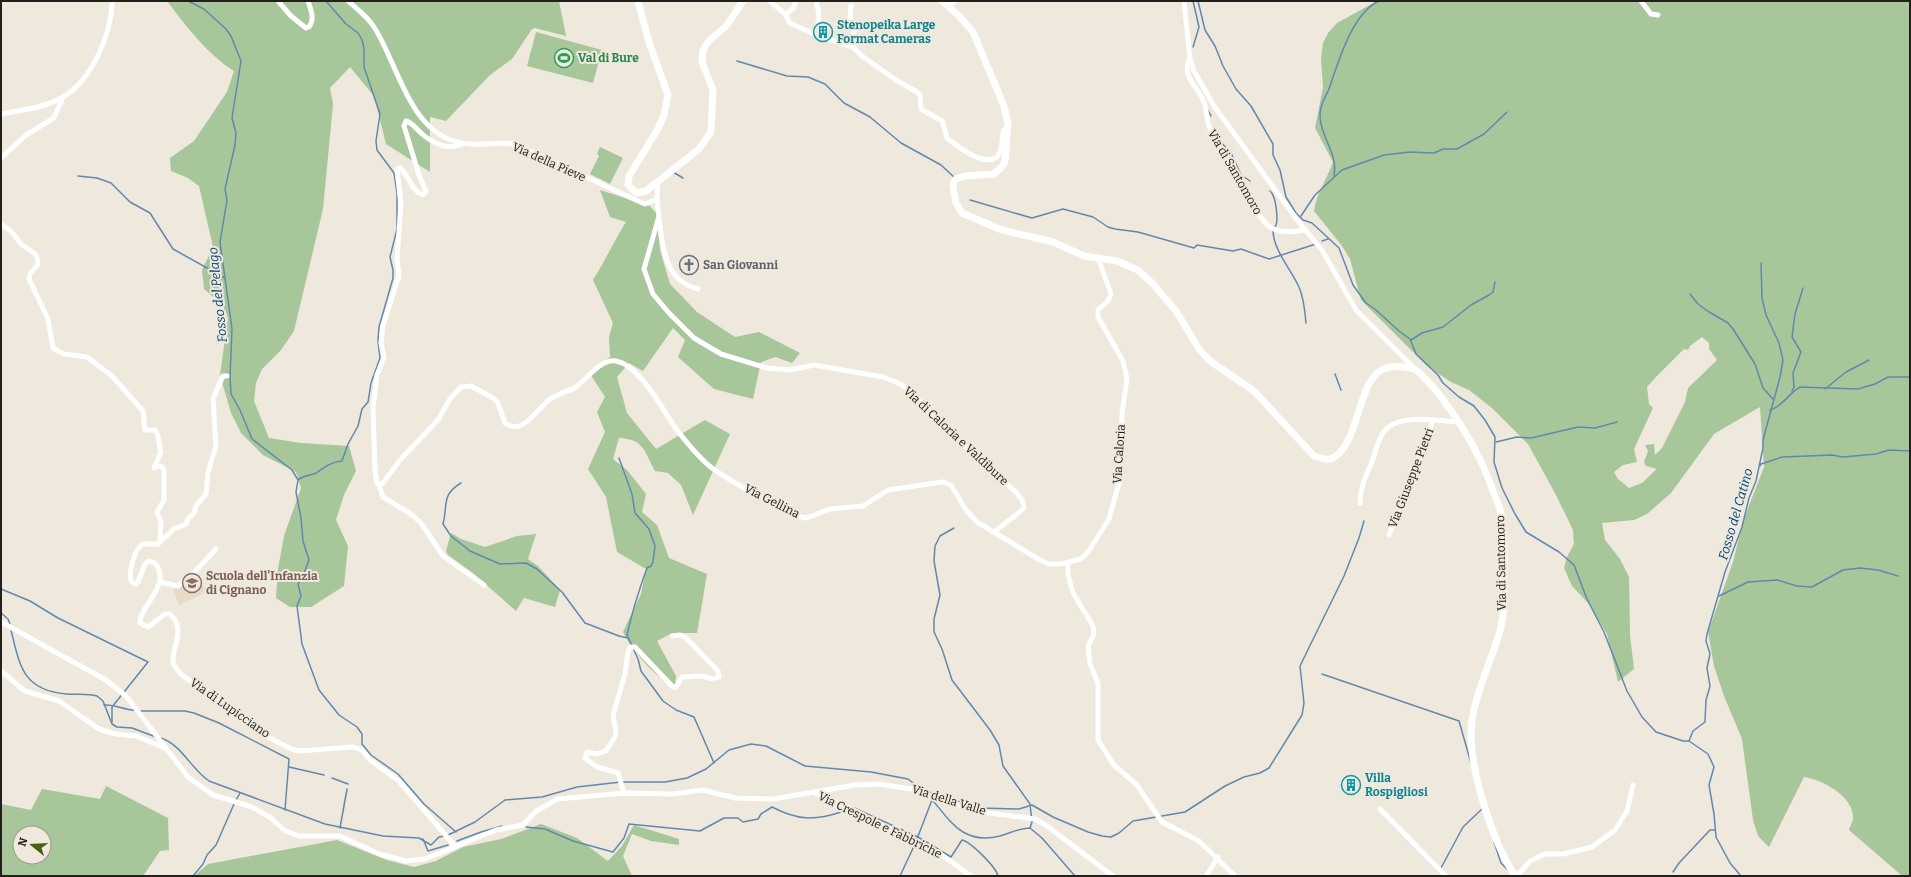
<svg xmlns="http://www.w3.org/2000/svg" width="1911" height="877" font-family="Bitter,serif">
<rect width="100%" height="100%" fill="#efe8dc"/>
<path fill="#e7dbc8" d="M196,575l11,17 -28,13 -6,-15z"/>
<g fill="#a7c69a" fill-rule="evenodd">
<path d="M167,1h392l7,35 -31,-8 -3,1 -20,30 -22,16 -44,46 -16,-4v55l-44,-28 -12,-48 -24,-29 -20,21 3,16 -10,105 -29,122 -13,19 -19,19 -6,14 -2,18 15,37 32,5 48,3 7,25 -12,24 -8,25 12,26 -4,40 -33,21h-21l-14,-9 2,-29 6,-33 17,-48 -5,-16 -33,-17 -22,-22 -10,-20 -11,-38 8,-57 -6,-14 -18,-15 -2,-19 11,-23 -14,-61 -11,-8 -17,-7 -1,-13 24,-17 33,-49 7,-21c-27,-17 -48,-45 -67,-70z"/>
<path d="M1377,1h533v874h-9l-52,-45c1,-4 4,-8 4,-12 1,-22 -32,-39 -49,-41l-35,70 -11,-11 -5,-16 -11,-81 -18,-43 -10,-30 -6,-34 25,-70 10,-41 21,-54 -4,-60 -46,27 -43,59 -24,21 -13,6 -32,3 3,17 15,19 9,18 1,58 4,34 -16,13 -11,-48 -18,-30 -17,-18 -8,-18 3,-11 7,-13 -1,-14 -17,-35 -28,-51 -35,-35 -24,-19 -18,-8 -24,-16 -66,-66 -11,-41 -8,-13 -28,-35c2,-17 13,-32 19,-49l-18,-34 8,-41 -2,-29 2,-15 5,-10 9,-10zM1702,337l7,6v6l8,11 -29,28 -3,14 -23,46 -7,7 -1,-11 -9,1 3,6 -4,11 2,4 11,3 -15,14 -13,5 -11,-9 -4,-7 9,-7 14,-3 -3,-13 19,-41 -4,-4 -2,-17 9,-10 28,-28 4,1 2,-4z"/>
<path d="M536,32l66,18 -9,33 -66,-17z"/>
<path d="M600,147l23,11 -13,26 -20,-10 9,-18 -2,-2z"/>
<path d="M600,190l50,16 6,7 4,37 10,34 27,28 38,25 24,-5 41,21 -8,10 -17,-6 -14,5 -8,37 -39,-10 -36,-32 7,-17 -12,-12 -30,43 -14,-8 -12,14 10,36 29,36 49,-29 25,14 -37,81 -12,-30 -13,-12 -13,-2c-11,-20 -11,-32 -36,-33l-6,21 14,11 19,24 -4,18 15,13 12,33 38,16 -10,59h-25l-15,8 19,35 -1,8c-17,-1 -45,-37 -52,-52l18,-38 5,-25 -29,-17 -11,-55 -18,-28 17,-37 -8,-20 8,-15 -16,-25 21,-15 -1,-20 4,-14 -20,-43c12,-19 21,-39 33,-58l-16,-5z"/>
<path d="M451,533l10,6 24,8 32,-11 19,-2 -8,25 10,7 22,24 -5,17 -31,-9 -8,13 -43,-38 -25,-18 -2,-4z"/>
<path d="M106,786l62,32 1,32 -9,1 -17,25h-142v-72l30,6 11,-21 58,10zM20,833h24v24h-24z"/>
<path d="M541,824l36,14 31,23 14,-15 12,-21 45,14v6l-28,-4 -19,-7 -9,22 9,20h-438l14,-12 129,-24 50,20 27,7 22,-6 27,-14 38,-8z"/>
</g>
<g fill="none" stroke-linecap="round" stroke-linejoin="round">
<g stroke="#6189b0" stroke-width="1.5">
<path d="M188,1l16,8 22,20 5,7 10,25 -9,57 4,15 -1,12 -10,44 2,11 -7,42 12,87 -2,48 1,17 9,16 12,29 40,31 6,10 -2,12 5,26 2,23 6,19 -6,16 -5,8 3,12 -4,10 5,38 17,46 20,25 18,12 5,7v10l9,11 27,19 26,30 32,28"/>
<path d="M1198,1l7,29 10,16 8,20 13,23 15,17 22,38v11l7,15 6,27 10,16 7,7 9,3 27,25 14,37 13,18 10,7 23,21 11,8 6,15 22,21 5,8 16,14 15,9 11,14 10,17 -1,25 8,26 13,26 11,18 33,20 15,13 13,34 17,33 23,59 15,26 14,15 27,9h6l19,13 6,13 -5,18 5,29 2,23 14,26 11,13"/>
<path d="M1193,47l6,-20 -6,-26"/>
<path d="M737,61l50,15 21,1 17,7 19,19 26,14 31,26 40,22 14,13"/>
<path d="M1208,110l3,6"/>
<path d="M1219,140l12,13 10,22 9,6"/>
<path d="M673,172l10,6"/>
<path d="M78,176l19,2 14,5 19,19 20,11 23,36 52,29"/>
<path d="M1334,176c4,-22 -12,-37 -14,-58 -1,-11 5,-20 9,-29 9,-26 23,-76 50,-88"/>
<path d="M1270,191c6,4 9,31 5,36"/>
<path d="M970,200l62,18 31,-9 30,8 15,10 7,2 23,3 56,16 3,-3 36,6 8,-2 28,10 47,-15"/>
<path d="M1301,216l14,-21 27,-25 42,-15 26,-3 24,1 9,-4h14l27,-15 23,-22"/>
<path d="M1273,230c0,20 18,39 26,57 5,11 6,24 7,36"/>
<path d="M1322,241l6,-2"/>
<path d="M1690,294l8,10 11,8 19,11 5,6 22,35 8,24 10,11"/>
<path d="M1411,340l11,-7 21,-6 28,-22 18,-10 4,-3 2,-10"/>
<path d="M1335,374l6,16"/>
<path d="M1825,389l21,-17 23,-12"/>
<path d="M1792,391l2,-4 -1,-14 8,-21 -9,-15 3,-23 8,-26"/>
<path d="M1770,410c12,-3 19,-17 30,-23l58,2 17,-5 13,-7h22"/>
<path d="M1496,442l21,-5 14,1 47,-11 17,1 22,-6"/>
<path d="M619,458l13,36 3,19 14,16 6,17 -2,16 -2,4 -4,2c-8,22 -15,44 -20,67l11,24 3,12 22,30 13,9 18,7 20,46"/>
<path d="M1760,466l1,-2 21,-7 50,-2 11,2 33,-3 13,-4 21,1"/>
<path d="M298,480c6,-5 12,-4 18,-7 9,-6 15,-11 26,-12l6,-17 10,-18 4,-17 6,-7 3,-19 9,-25 -2,-17 1,-14 14,-49v-8l-3,-13 7,-28v-36l-3,-20 -17,-23 -1,-9 4,-27 -16,-47v-19l-2,-8 -4,-7 -12,-9 -20,-23"/>
<path d="M461,483c-20,12 -13,22 -18,41l8,12 19,15 30,13 26,-1 11,6 25,23 23,31 34,13 9,2"/>
<path d="M954,528l-14,8 -5,10 -1,15 6,34 -6,24v13l8,17 10,31 38,50 9,15 4,21 27,38 2,18 -2,6"/>
<path d="M1,589l29,12 28,17 90,44 -36,45v15"/>
<path d="M1719,596l29,-14 29,-2 20,6 15,1 31,-17 17,-2 18,2 20,6"/>
<path d="M1,613l7,6 2,5"/>
<path d="M11,630c9,37 12,60 55,64 11,1 21,-1 31,2l6,5 9,23 5,3 15,1 24,9"/>
<path d="M1322,674l137,47 12,42"/>
<path d="M104,705c11,-1 20,5 31,5"/>
<path d="M139,711h46l9,2 25,10 70,36 -4,51"/>
<path d="M161,738c21,7 30,31 48,43l116,43 58,12 36,2 12,7 8,-8 5,-1"/>
<path d="M1689,741l4,-10 12,-9 1,-22 4,-14 -3,-18 3,-14 -4,-13 1,-7 18,-62 17,-45 7,-29 7,-17 7,-33v-8l17,-63 3,-17 -4,-17 -13,-28 -4,-17 -1,-35"/>
<path d="M289,767l35,8"/>
<path d="M332,778l16,6"/>
<path d="M926,791l53,17 40,1 13,-4 21,12 35,15 14,4 9,1 8,-4 14,-12 52,-9 40,-26 19,-9 16,-4 9,-5 33,-53 2,-12 -4,-37 44,-90 15,-38 5,-17"/>
<path d="M930,797c21,25 33,48 70,39 11,-3 19,-8 30,-8l12,10 33,38"/>
<path d="M236,800l4,-7"/>
<path d="M854,808l64,29 33,20 11,-17c9,2 34,27 36,36"/>
<path d="M526,827l19,2 28,12 40,11 11,-14 5,-14 71,7 24,-13h14l5,4 15,-3 3,-5 11,-7c25,13 42,14 69,5"/>
<path d="M340,828l7,-39"/>
<path d="M448,835l27,-13 30,-22 37,-3 35,-10 44,-5h44l22,-4 19,-9 23,-19 22,-6 15,2 39,20 66,6 37,7 17,13"/>
<path d="M423,839l5,12 20,-6"/>
<path d="M457,841l24,-9 21,-6"/>
<path d="M1494,842l7,21 7,7"/>
<path d="M1441,868l22,-41 19,-18"/>
<path d="M1673,872l6,-9 31,-33h5"/>
<path d="M193,876l10,-12 4,-9 9,-10 18,-41"/>
<path d="M900,876l15,-32 17,-44"/>
</g>
<g stroke="#fff" stroke-width="5">
<path d="M278,1l13,15 15,12 3,-1c6,-8 2,-17 -1,-26"/>
<path d="M348,1c9,8 20,16 26,26 23,35 34,100 80,114 20,7 41,0 61,3l123,57 7,3 12,-5"/>
<path d="M770,1l15,13 8,-5 3,-8"/>
<path d="M1184,1l6,58 4,12 20,35 84,115 24,29 34,60 58,58"/>
<path d="M1641,1l10,13 7,1"/>
<path d="M851,6l-1,11 4,13 -1,17"/>
<path d="M948,6l7,-5"/>
<path d="M785,14l5,9 28,13 35,11 9,9 34,24 21,12 3,3 1,14 21,12 5,17c10,8 44,35 53,14 3,-7 1,-15 4,-22l4,-1"/>
<path d="M814,34c6,-12 6,-20 2,-33"/>
<path d="M1190,59c-10,15 9,30 14,43 3,7 2,17 5,24 5,17 48,93 61,101 10,7 25,5 36,3"/>
<path d="M1,114c20,-4 44,-6 62,-17 29,-17 49,-64 49,-96"/>
<path d="M462,144c-14,7 -30,-1 -41,-11 -5,-4 -8,-10 -15,-12l-2,5 15,49 7,16 -3,4c-12,-4 -14,-20 -23,-27l-3,1 4,36 -4,53 2,18 -16,49 -2,18 3,15 -7,17 -4,33 2,62 2,13 2,2 4,-2 17,-23 38,-40 12,-21 11,-12 10,-1 22,12 5,5 7,20c17,14 32,-14 44,-23 8,-6 18,-8 27,-13 11,-8 24,-28 40,-26 25,5 47,50 61,69 10,13 22,28 35,38 24,18 53,30 79,46l14,4 7,-2 18,-7 33,-3 25,-16 55,-8 8,3 15,25 11,12 63,38 9,4h12l20,-5 7,-7 21,-33 11,-40 2,-65 5,-35 -4,-18 -25,-44v-7l10,-9 3,-7 -13,-36"/>
<path d="M1,158l25,-23 28,-17 9,-21"/>
<path d="M658,181l-1,18 2,17 -15,53 9,25 16,19 25,25 27,16 46,14 23,2 24,-5 69,12 13,5 11,6 75,75 34,29 6,8 2,7 -3,4 -27,21"/>
<path d="M659,219c4,29 5,61 39,70"/>
<path d="M1,224l10,7 11,14 11,7 4,5 1,7 -8,10 -1,5 19,40 5,29 11,6 23,3 25,19 31,35 2,19h10l2,3 4,19 -7,16 6,-2 4,3v31l-7,12 4,10 -1,20"/>
<path d="M227,376h-4l-1,2 -9,21 3,47 -8,26 -2,22 -10,12 -2,7 -6,6 -2,5 -12,5 -16,15h-15c-8,4 -16,31 -11,38l4,2 2,-2 7,-18 4,-3 6,2c18,21 -17,45 -15,60l8,4 17,-13h5c17,15 1,34 3,49 7,16 27,22 41,32 5,4 9,10 15,15 15,13 46,32 65,40l5,1 54,-4 9,3 8,10 29,21 55,64"/>
<path d="M379,485l4,12 28,17 10,9 22,33 41,29"/>
<path d="M1360,503c0,-16 7,-30 13,-44 3,-9 5,-19 10,-26 13,-21 55,-12 76,-11"/>
<path d="M1389,535l44,-115"/>
<path d="M1068,563v12l5,18 20,33 1,8 -6,12 2,18 8,19v57l16,25 22,19 26,38 37,19 36,35"/>
<path d="M160,582l18,4 13,-10 25,-27"/>
<path d="M1,622l105,58 21,17 61,80 25,18 39,12 19,11 13,12 15,6h41l39,18 27,7 19,-2 71,-29 27,-5 13,-14 22,-12 66,-6 49,1 30,-4 32,8 38,1 82,-14 23,-1 34,5 68,23 55,7 12,7 66,50"/>
<path d="M1,671l24,20 34,10 40,28 16,5 21,2 29,12"/>
<path d="M624,793l-6,-20 -21,-6 -12,-9 2,-6 10,2 9,-3 9,-14 1,-6 -3,-16 12,-41 3,-22 2,-5h5l38,40h3l6,-10 20,-1 11,3 6,-2 -1,-6 -33,-34 -5,-2 -7,1"/>
<path d="M815,793l29,12 30,16 65,32 32,23"/>
<path d="M1380,809l66,67"/>
<path d="M1206,876l12,-19"/>
<path d="M1517,876l13,-15 15,-7h18l29,-7 23,-17 12,-19 6,-26"/>
</g>
<g stroke="#fff" stroke-width="7">
<path d="M638,1l11,41 19,53 -4,20 -6,14 -29,47 -1,9 9,8 9,-2 53,-42 12,-17 2,-42 -11,-28 1,-12 5,-8 19,-17 16,-24"/>
<path d="M942,1l18,16 13,15 31,74 4,18 -3,37 -3,6 -8,7 -29,2 -9,3 -2,3 -1,4 3,17 6,10 40,17 51,12 31,14 33,5 21,9 15,14 23,27 23,38 11,12 44,30 60,65 10,3h7c30,-13 25,-82 55,-91 8,-2 20,-2 28,1 7,3 27,27 32,35 20,27 36,55 47,87 3,8 7,15 8,23 4,19 3,39 3,58 0,20 1,40 -4,59 -9,31 -30,73 -29,105 1,41 22,106 44,140"/>
</g>
</g>
<defs>
<g id="building-ring" transform="scale(1)"><circle r="9.5" fill="#efe8dc" stroke="#0f9aa8" stroke-width="1.5"/><path d="M-4-6H4V6H1V3H-1V6H-4ZM-2.5-4.3h1.7v1.8h-1.7ZM.8-4.3h1.7v1.8H.8ZM-2.5-1h1.7V.8h-1.7ZM.8-1h1.7V.8H.8Z" fill="#0f9aa8"/></g>
<g id="stadium-ring" transform="scale(1)"><circle r="9.5" fill="#efe8dc" stroke="#2e9e5b" stroke-width="1.5"/><path d="M0-5a6.5 5 0 1 0 0 10a6.5 5 0 1 0 0-10ZM-3.5-1.8h7v3.6h-7Z" fill="#2e9e5b"/></g>
<g id="church-ring" transform="scale(1)"><circle r="9.5" fill="#efe8dc" stroke="#6b7280" stroke-width="1.5"/><path d="M-1.2-6h2.4v3.5h3.3v2.4h-3.3V6h-2.4V-.1h-3.3v-2.4h3.3Z" fill="#6b7280"/></g>
<g id="school-ring" transform="scale(1)"><circle r="9.5" fill="#efe8dc" stroke="#8d6e63" stroke-width="1.5"/><path d="M0-5L7-2L0 1L-7-2ZM-4 1L0 2.5L4 1V4Q0 6-4 4Z" fill="#8d6e63"/></g>
</defs>
<g fill-rule="evenodd">
<use href="#building-ring" x="823" y="32"/>
<use href="#stadium-ring" x="564" y="58"/>
<use href="#church-ring" x="689" y="265"/>
<use href="#school-ring" x="192" y="583"/>
<use href="#building-ring" x="1351" y="785"/>
</g>
<g text-anchor="middle" stroke-width="4" stroke-linejoin="round" paint-order="stroke">
<g font-size="12" font-weight="bold" fill="#0d838f" stroke="#efe8dc" text-anchor="start">
<text x="837" y="29">Stenopeika Large<tspan x="837" dy="14">Format Cameras</tspan></text>
<text x="1365" y="782">Villa<tspan x="1365" dy="14">Rospigliosi</tspan></text>
</g>
<g font-size="12" font-weight="bold" fill="#27864d" stroke="#efe8dc" text-anchor="start">
<text x="578" y="62">Val di Bure</text>
</g>
<g font-size="12" fill="#23201b" stroke="#efe8dc">
<text transform="translate(549 162) rotate(24)" y="4">Via della Pieve</text>
<text transform="translate(1235 172) rotate(60)" y="4">Via di Santomoro</text>
<text transform="translate(956 436) rotate(43)" y="4">Via di Caloria e Valdibure</text>
<text transform="translate(1119 454) rotate(-86)" y="4">Via Caloria</text>
<text transform="translate(1411 478) rotate(-69)" y="4">Via Giuseppe Pietri</text>
<text transform="translate(772 501) rotate(27)" y="4">Via Gellina</text>
<text transform="translate(1501 563) rotate(-91)" y="4">Via di Santomoro</text>
<text transform="translate(230 708) rotate(35)" y="4">Via di Lupicciano</text>
<text transform="translate(949 800) rotate(17)" y="4">Via della Valle</text>
<text transform="translate(880 825) rotate(26)" y="4">Via Crespole e Fabbriche</text>
</g>
<g font-size="12" font-weight="bold" fill="#5b616d" stroke="#efe8dc" text-anchor="start">
<text x="703" y="269">San Giovanni</text>
</g>
<g font-size="12" font-weight="bold" fill="#785e54" stroke="#efe8dc" text-anchor="start">
<text x="206" y="580">Scuola dell'Infanzia<tspan x="206" dy="14">di Cignano</tspan></text>
</g>
<g font-size="13" font-style="italic" fill="#014679" stroke="#efe8dc">
<text transform="translate(217 295) rotate(-96)" y="5">Fosso del Pelago</text>
<text transform="translate(1735 514) rotate(-74)" y="5">Fosso del Catino</text>
</g>
</g>
<rect width="1911" height="877" fill="none" stroke="#23201b" stroke-width="4"/>
<g transform="translate(32 845) rotate(288)"><circle r="19" fill="#efe8dc" stroke="#9d988f"/>
<path d="M0-3L7 15L0 10L-7 15Z" fill="#476110"/>
<text y="-6" font-size="11" font-weight="bold" text-anchor="middle" fill="#23201b">N</text>
</g>
</svg>
